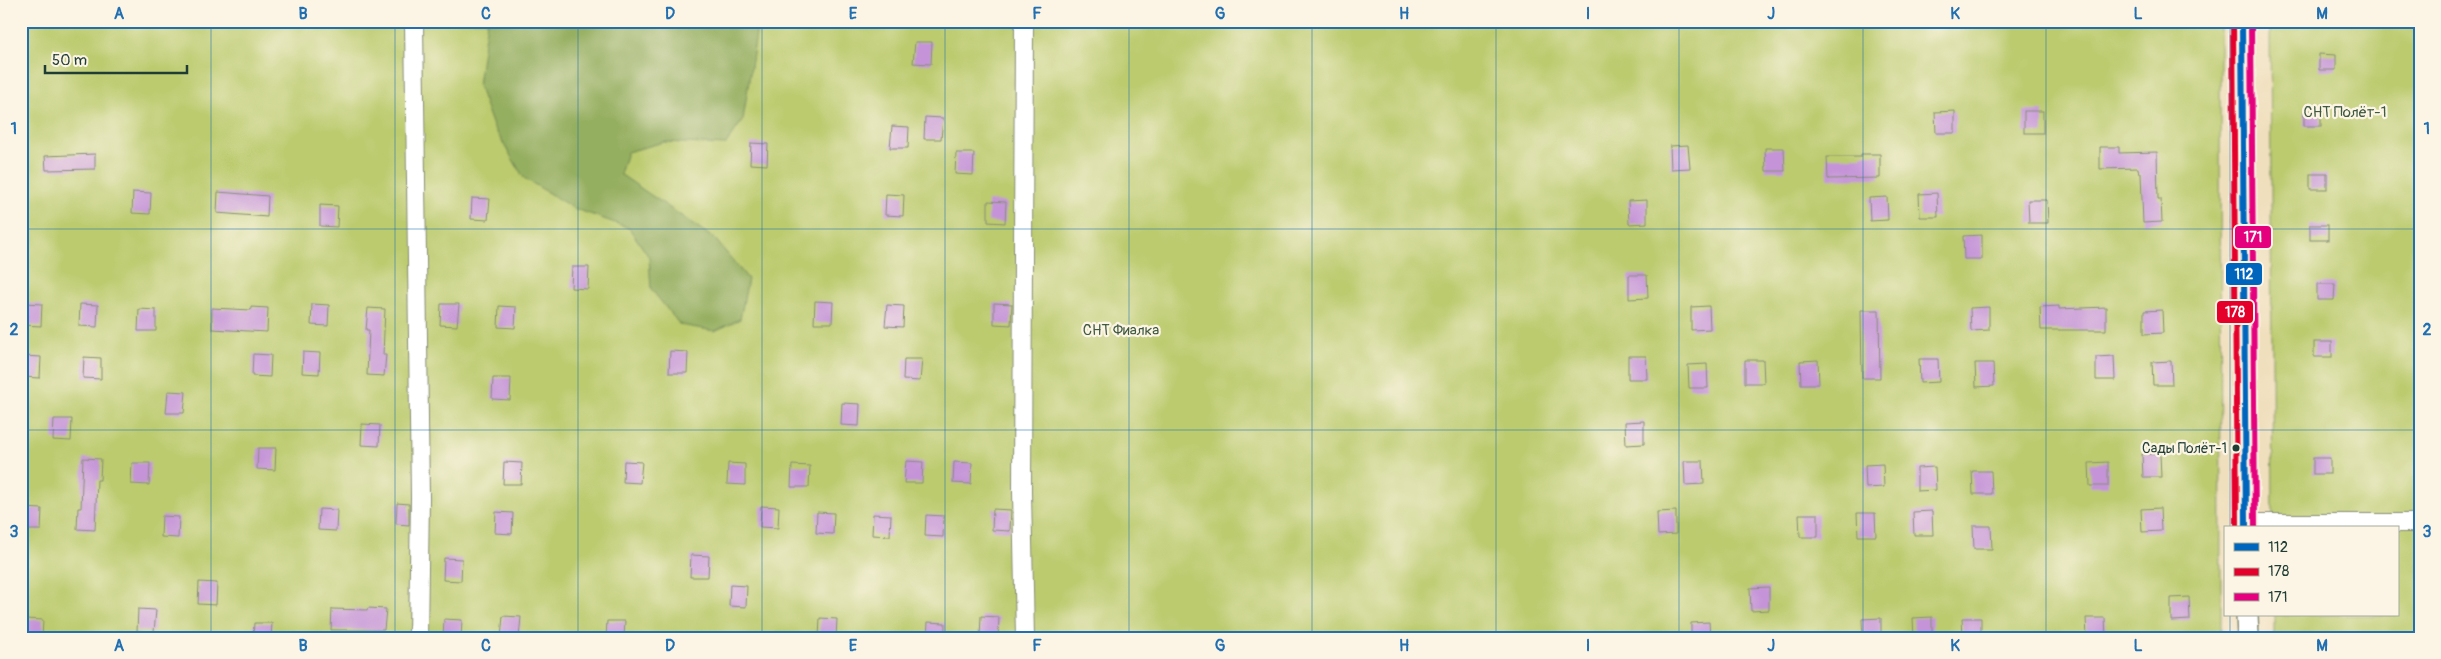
<svg xmlns="http://www.w3.org/2000/svg" width="2441" height="659" font-family="Pangolin,sans-serif">
<rect width="100%" height="100%" fill="#fcf5e5"/>
<filter id="ink" filterUnits="userSpaceOnUse"><feTurbulence type="fractalNoise" baseFrequency=".02" numOctaves="2"/><feDisplacementMap in="SourceGraphic" scale="10" xChannelSelector="R" yChannelSelector="G"/><feConvolveMatrix kernelMatrix="1 2 1 2 8 2 1 2 1" color-interpolation-filters="sRGB"/></filter>
<filter id="wash" filterUnits="userSpaceOnUse"><feTurbulence type="fractalNoise" baseFrequency=".0096" numOctaves="4" result="noise"/><feDisplacementMap in="SourceGraphic" scale="20" xChannelSelector="R" yChannelSelector="G"/><feGaussianBlur stdDeviation="1.12" result="paint"/><feColorMatrix in="noise" values="0 0 0 0 0 0 0 0 0 0 0 0 0 0 0 0 0 1.4 0 .05"/><feComposite in="paint" operator="in"/></filter>
<g filter="url(#wash)">
<rect width="100%" height="100%" fill="#f0dfbd"/>
<g fill="#bccb6e" stroke="#6e8451">
<path d="M21,21h2199l1,617h-2200z"/>
<path d="M2270,21h150v617h-146v-23h123v-87h-124z"/>
</g>
<path fill="#95af61" stroke="#5a764a" d="M487,21h271l-15,99 -18,25 -61,-3 -37,10 -7,22 95,65 33,40 -8,40 -25,12 -35,-6 -29,-36 -2,-32 -20,-29 -56,-20 -49,-30 -31,-52 -15,-41z"/>
<g id="blocks">
<g fill="#c594d8">
<path d="M915,42h17l-1,22 -18,-1z"/>
<path d="M2319,54l17,1v15h-17z"/>
<path d="M1955,111v22h-19l-1,-21z"/>
<rect x="2024" y="111" width="19" height="22"/>
<rect x="2304" y="111" width="17" height="15"/>
<path d="M925,117l18,1 -2,21h-17z"/>
<path d="M892,126l17,1 -1,21h-18z"/>
<path d="M751,143l17,1 -1,21 -17,-1z"/>
<path d="M1688,145l2,23 -19,1 -1,-23z"/>
<path d="M2100,147h19v6l38,-1 1,47h3l1,23 -19,1 -2,-49h-2l-1,-6 -38,1z"/>
<path d="M1765,148h19l1,23h-19z"/>
<path d="M956,153h18l-1,22 -18,-1z"/>
<path d="M95,154v15l-49,1 -1,-14z"/>
<path d="M1861,154h19v24l-52,1 -1,-22h34z"/>
<rect x="2310" y="174" width="17" height="15"/>
<path d="M133,192l18,1 -1,21 -18,-1z"/>
<path d="M218,192l50,4 -1,21 -50,-4z"/>
<path d="M1937,193l1,24h-18l-1,-23z"/>
<path d="M886,194l18,1 -1,21 -18,-1z"/>
<path d="M1887,197l1,23 -18,1 -1,-23z"/>
<path d="M472,198l18,1 -2,21 -17,-1z"/>
<path d="M1647,200v23l-18,1 -1,-23z"/>
<path d="M2028,200h19l1,23h-19z"/>
<path d="M988,201l18,1 -1,21 -17,-1z"/>
<path d="M320,205l18,1 -1,21 -17,-1z"/>
<rect x="2310" y="225" width="18" height="15"/>
<path d="M1982,235v24h-18l-1,-23z"/>
<path d="M572,267h17l-1,22 -17,-1z"/>
<path d="M1629,275h18l1,23 -19,1z"/>
<path d="M2317,284h18l-1,16h-17z"/>
<path d="M815,301l18,1 -1,21h-18z"/>
<path d="M24,303l18,1 -1,22 -18,-1z"/>
<path d="M994,303l18,1 -1,21 -17,-1z"/>
<path d="M80,304l18,1 -1,22 -18,-1z"/>
<path d="M312,304l17,1 -1,21 -17,-1z"/>
<path d="M441,304h18l-2,22 -17,-1z"/>
<path d="M887,305l17,1 -1,21 -18,-1z"/>
<path d="M499,306l17,1 -1,21 -17,-1z"/>
<path d="M1709,306l1,23 -19,1v-23z"/>
<path d="M2059,306v3l47,-2v23h-65l-1,-23z"/>
<path d="M251,307l17,1 -1,24 -55,-3v-21l39,2z"/>
<path d="M1989,307v23l-18,1 -1,-23z"/>
<path d="M368,308l17,1 -2,46h3l-2,21 -17,-1 2,-45h-3z"/>
<path d="M139,309l17,1v21h-18z"/>
<path d="M1861,310h18l1,68h-18z"/>
<path d="M2162,310l1,23 -19,1v-23z"/>
<rect x="2314" y="342" width="18" height="15"/>
<path d="M670,351l18,1 -1,21h-18z"/>
<path d="M303,352l17,1 -1,21 -17,-1z"/>
<path d="M253,354l18,1 -1,22 -18,-1z"/>
<path d="M23,356l18,1 -1,21 -18,-1z"/>
<path d="M1628,356h18l1,23h-19z"/>
<path d="M2114,356l1,24h-19v-23z"/>
<path d="M84,357l17,1v21l-18,-1z"/>
<path d="M904,359h18l-2,22 -17,-1z"/>
<path d="M1919,359h19l1,23 -19,1z"/>
<path d="M1745,360h18l1,23h-19z"/>
<path d="M1818,360l1,24h-18l-1,-23z"/>
<path d="M2171,361l1,24h-19l-1,-23z"/>
<path d="M1975,363h18l1,23 -18,1z"/>
<path d="M1707,364l1,24h-19l-1,-23z"/>
<path d="M493,378h18l-1,22 -18,-1z"/>
<path d="M168,391l18,1 -2,21h-18z"/>
<path d="M842,403l18,1 -1,22 -18,-1z"/>
<path d="M54,419h18l-1,22 -18,-1z"/>
<path d="M1644,421v23l-18,1 -1,-23z"/>
<path d="M362,424l18,1 -1,21 -18,-1z"/>
<path d="M258,448h18l-1,22 -18,-1z"/>
<path d="M2142,454h18l1,23h-18z"/>
<path d="M83,458l18,1 -1,21h-3l-2,50 -18,-1 1,-21h3z"/>
<rect x="2313" y="458" width="17" height="16"/>
<path d="M624,461l18,1 -2,21 -17,-1z"/>
<path d="M906,461l17,1 -1,21h-18z"/>
<path d="M1684,461h19l1,23 -19,1z"/>
<path d="M504,462l18,1 -1,21h-18z"/>
<path d="M954,462l18,1 -1,21 -18,-1z"/>
<path d="M2108,462v24h-18l-1,-23z"/>
<path d="M132,463h18l-1,22 -18,-1z"/>
<path d="M728,463l17,1v21l-18,-1z"/>
<path d="M1883,464l1,23 -18,1 -1,-23z"/>
<path d="M792,465l18,1 -1,21h-18z"/>
<path d="M1935,467l1,23 -19,1v-23z"/>
<path d="M1972,471h19l1,23h-19z"/>
<path d="M397,503l12,1v21l-13,-1z"/>
<path d="M761,506l18,1 -1,21 -18,-1z"/>
<path d="M24,508l18,1 -1,21h-18z"/>
<path d="M2160,508l1,23 -19,1 -1,-23z"/>
<path d="M319,509l18,1 -1,21 -18,-1z"/>
<path d="M993,509l18,1 -1,21 -18,-1z"/>
<path d="M1676,511v23l-18,1 -1,-23z"/>
<path d="M1932,511l1,24h-19l-1,-23z"/>
<path d="M496,512l17,1 -1,21 -17,-1z"/>
<path d="M817,512l17,1 -1,21 -17,-1z"/>
<path d="M1857,513h18l1,23h-18z"/>
<path d="M873,514l18,1 -1,21 -18,-1z"/>
<path d="M1799,514h19v23h-18z"/>
<path d="M926,515l18,1 -1,21 -18,-1z"/>
<path d="M162,516l17,1 -1,21 -17,-1z"/>
<path d="M1973,526h18l1,23h-18z"/>
<path d="M691,555l18,1 -1,21h-18z"/>
<path d="M444,558l18,1 -1,22 -18,-1z"/>
<path d="M199,582l18,1 -1,22 -18,-1z"/>
<path d="M730,585l17,1 -1,21 -17,-1z"/>
<path d="M1769,587v23l-18,1 -1,-23z"/>
<path d="M2189,597l1,23 -19,1v-23z"/>
<path d="M368,608l18,1 -2,21h-53l1,-21 35,1z"/>
<path d="M138,609l18,1 -2,22 -17,-1z"/>
<path d="M503,616l18,1 -2,21h-18z"/>
<path d="M981,616l18,1 -1,21h-18z"/>
<path d="M1932,617v21h-18l-1,-20z"/>
<path d="M820,618l17,1 -1,19h-17z"/>
<path d="M1881,618v20h-18l-1,-19z"/>
<path d="M1962,618h19v20h-18z"/>
<path d="M2086,618h19l1,20h-19z"/>
<path d="M25,619l18,1 -1,18h-18z"/>
<path d="M444,619l18,1 -1,18h-18z"/>
<path d="M607,621h18l-1,17h-18z"/>
<path d="M928,622l17,1v15h-18z"/>
<path d="M1709,622l1,16h-19v-15z"/>
<path d="M254,623h18l-1,15h-18z"/>
</g>
</g>
</g>
<g filter="url(#ink)">
<use href="#blocks" fill-opacity="0" stroke="#888e78" stroke-width="1"/>
<g fill="none" stroke-linecap="round" stroke-linejoin="round">
<g stroke="#888e78" stroke-width="20">
<g id="minor">
<path d="M414,21l6,477 -2,140"/>
<path d="M1024,21l-2,471 3,146"/>
<path d="M2246,523h174"/>
</g>
</g>
<g stroke="#888e78" stroke-width="24">
<g id="tertiary">
<path d="M2242,21l4,507"/>
<path d="M2247,615l1,23"/>
</g>
</g>
<use href="#minor" stroke="#fff" stroke-width="18"/>
<use href="#tertiary" stroke="#fff" stroke-width="21"/>
<g stroke="#fcf5e5" stroke-width="10">
<path id="bus-1" d="M2242,21l4,507"/>
</g>
<g stroke="#fcf5e5" stroke-width="10">
<path id="bus-2" d="M2233,21l4,507"/>
</g>
<g stroke="#fcf5e5" stroke-width="10">
<path id="bus-3" d="M2251,21l4,507"/>
</g>
<use href="#bus-1" stroke="#0065bd" stroke-width="6"/>
<use href="#bus-2" stroke="#e4002b" stroke-width="6"/>
<use href="#bus-3" stroke="#e5007d" stroke-width="6"/>
</g>
</g>
<path fill="none" stroke="#1f6fb2" stroke-width="1" stroke-opacity="0.55" d="M211,21v617M395,21v617M578,21v617M762,21v617M945,21v617M1129,21v617M1312,21v617M1496,21v617M1679,21v617M1863,21v617M2046,21v617M2230,21v507M21,229h2399M21,430h2399M2230,615v23"/>
<circle fill="#1f3d34" stroke="#fcf5e5" stroke-width="2" cx="2236" cy="448" r="4.5"/>
<g text-anchor="middle" stroke-width="4.5" stroke-linejoin="round" paint-order="stroke">
<g font-size="14" fill="#1f3d34" stroke="#fcf5e5" text-anchor="end">
<text x="2227" y="453">Сады Полёт-1</text>
</g>
<g font-size="15" fill="#3e5940" stroke="#fcf5e5">
<text x="2345" y="117">СНТ Полёт-1</text>
<text x="1121" y="335">СНТ Фиалка</text>
</g>
</g>
<g stroke="#fcf5e5" stroke-width="2">
<rect x="2234" y="225" width="38" height="24" rx="5" fill="#e5007d"/>
<rect x="2225" y="262" width="38" height="24" rx="5" fill="#0065bd"/>
<rect x="2216" y="300" width="38" height="24" rx="5" fill="#e4002b"/>
</g>
<g font-size="14" text-anchor="middle" font-weight="bold" fill="#fff">
<text x="2253" y="242">171</text>
<text x="2244" y="279">112</text>
<text x="2235" y="317">178</text>
</g>
<rect width="2441" height="659" fill="none" stroke="#fcf5e5" stroke-width="55"/>
<rect x="2224" y="526" width="175" height="90" fill="#fcf5e5" stroke="#a4ab9e"/>
<rect x="2234" y="543" width="25" height="8" fill="#0065bd" stroke="#a4ab9e"/>
<text x="2268" y="552" font-size="15" fill="#1f3d34">112</text>
<rect x="2234" y="568" width="25" height="8" fill="#e4002b" stroke="#a4ab9e"/>
<text x="2268" y="576" font-size="15" fill="#1f3d34">178</text>
<rect x="2234" y="593" width="25" height="8" fill="#e5007d" stroke="#a4ab9e"/>
<text x="2268" y="602" font-size="15" fill="#1f3d34">171</text>
<path d="M45 65v8h142v-8" fill="none" stroke="#1f3d34" stroke-width="2.5"/>
<text x="52" y="65" font-size="15" fill="#1f3d34" stroke="#fcf5e5" stroke-width="4" paint-order="stroke">50 m</text>
<rect x="28" y="28" width="2386" height="604" fill="none" stroke="#1f6fb2" stroke-width="2"/>
<g font-size="16" text-anchor="middle" font-weight="bold" fill="#1f6fb2">
<text x="119" y="19">A</text>
<text x="303" y="19">B</text>
<text x="486" y="19">C</text>
<text x="670" y="19">D</text>
<text x="853" y="19">E</text>
<text x="1037" y="19">F</text>
<text x="1220" y="19">G</text>
<text x="1404" y="19">H</text>
<text x="1588" y="19">I</text>
<text x="1771" y="19">J</text>
<text x="1955" y="19">K</text>
<text x="2138" y="19">L</text>
<text x="2322" y="19">M</text>
<text x="14" y="134">1</text>
<text x="2427" y="134">1</text>
<text x="14" y="335">2</text>
<text x="2427" y="335">2</text>
<text x="14" y="537">3</text>
<text x="2427" y="537">3</text>
<text x="119" y="651">A</text>
<text x="303" y="651">B</text>
<text x="486" y="651">C</text>
<text x="670" y="651">D</text>
<text x="853" y="651">E</text>
<text x="1037" y="651">F</text>
<text x="1220" y="651">G</text>
<text x="1404" y="651">H</text>
<text x="1588" y="651">I</text>
<text x="1771" y="651">J</text>
<text x="1955" y="651">K</text>
<text x="2138" y="651">L</text>
<text x="2322" y="651">M</text>
</g>
</svg>
